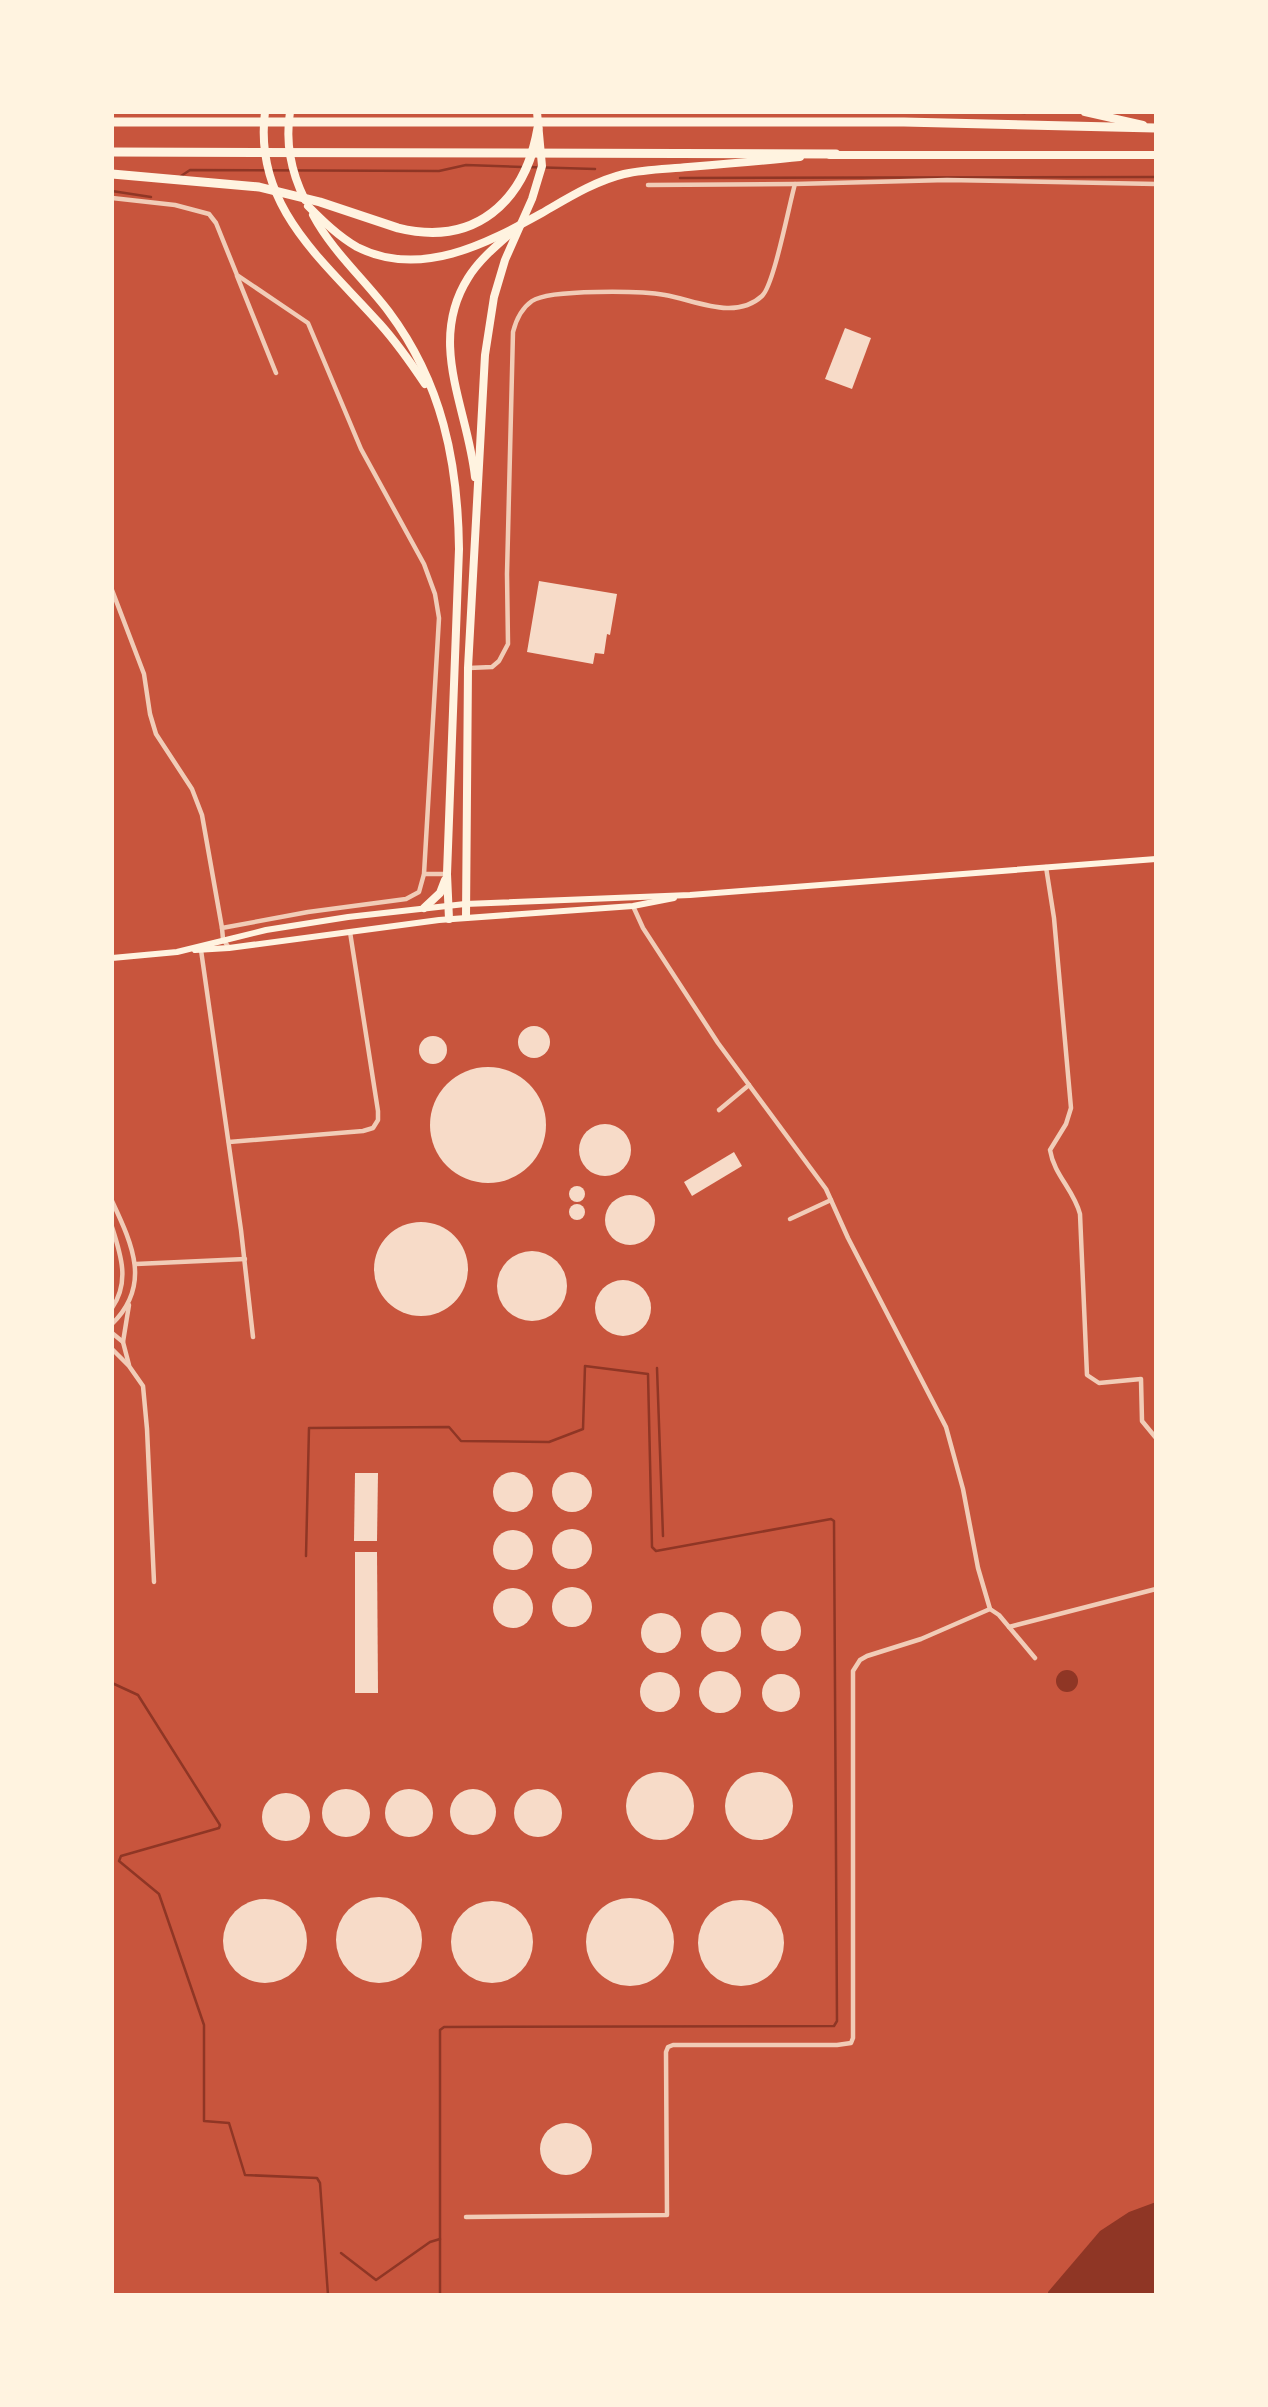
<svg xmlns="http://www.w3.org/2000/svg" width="1268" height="2407" font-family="Arial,sans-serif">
<rect width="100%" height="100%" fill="#c8553d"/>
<g fill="#8f3625">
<circle cx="1067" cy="1681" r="11"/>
<path d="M1156,2202v93h-108v-3l52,-61 29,-19z"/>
</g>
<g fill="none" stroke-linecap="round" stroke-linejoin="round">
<g stroke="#8f3625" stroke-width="2.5">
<path d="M749,112h26"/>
<path d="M1008,112l17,1"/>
<path d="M528,167l67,2"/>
<path d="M181,176l9,-6 249,1 27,-6 56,2"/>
<path d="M680,178l476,-1"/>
<path d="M112,191l39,6"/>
<path d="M657,1368l6,168"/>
<path d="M306,1556l3,-128 140,-1 12,14 88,1 34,-13 2,-63 63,8 4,173 4,4 175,-32 3,2 3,500 -3,5 -390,1 -4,3v265"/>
<path d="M112,1683l26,12 82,130 -1,3 -98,28 -2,5 40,33 45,131v96l25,2 16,52 72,3 3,5 8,112"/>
<path d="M341,2253l35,27 54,-38 10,-3"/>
</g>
</g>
<g fill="#f7dbc8">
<path d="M845,328l26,10 -19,51 -27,-10z"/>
<path d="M539,581l78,13 -7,41 -3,-1 -3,20 -9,-1 -2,11 -66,-12z"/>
<circle cx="534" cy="1042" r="16"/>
<circle cx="433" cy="1050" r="14"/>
<circle cx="488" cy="1125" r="58"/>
<circle cx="605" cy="1150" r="26"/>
<path d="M734,1152l8,14 -50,30 -8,-14z"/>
<circle cx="577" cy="1194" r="8"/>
<circle cx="630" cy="1220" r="25"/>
<circle cx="577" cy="1212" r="8"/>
<circle cx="421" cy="1269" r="47"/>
<circle cx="532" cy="1286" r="35"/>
<circle cx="623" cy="1308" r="28"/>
<circle cx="572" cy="1492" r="20"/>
<circle cx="513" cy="1492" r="20"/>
<path d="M355,1473h23l-1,68h-23z"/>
<circle cx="572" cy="1549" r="20"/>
<circle cx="513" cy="1550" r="20"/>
<path d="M355,1552h22l1,141h-23z"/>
<circle cx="572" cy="1607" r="20"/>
<circle cx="513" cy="1608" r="20"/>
<circle cx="781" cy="1631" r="20"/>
<circle cx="721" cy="1632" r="20"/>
<circle cx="661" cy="1633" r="20"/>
<circle cx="720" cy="1692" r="21"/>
<circle cx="660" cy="1692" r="20"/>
<circle cx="781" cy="1693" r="19"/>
<circle cx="759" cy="1806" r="34"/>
<circle cx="660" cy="1806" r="34"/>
<circle cx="346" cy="1813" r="24"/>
<circle cx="473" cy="1812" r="23"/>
<circle cx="538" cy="1813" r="24"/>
<circle cx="409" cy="1813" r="24"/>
<circle cx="286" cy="1817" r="24"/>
<circle cx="379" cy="1940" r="43"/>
<circle cx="630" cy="1942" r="44"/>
<circle cx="265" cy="1941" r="42"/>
<circle cx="741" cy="1943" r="43"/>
<circle cx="492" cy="1942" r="41"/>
<circle cx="566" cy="2149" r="26"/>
</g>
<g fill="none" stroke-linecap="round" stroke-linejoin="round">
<g stroke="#f1ccb7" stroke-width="4.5">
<path d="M648,185l147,-1"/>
<path d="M112,198l63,7 34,9 7,9 21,52 71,48 53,126 63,115 11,30 4,24 -15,256 -5,18 -13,7 -98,13 -86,16 1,11 6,9"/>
<path d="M237,276l39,97"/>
<path d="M112,590l32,84 6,40 6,20 36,55 10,26 20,113"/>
<path d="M469,668l23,-1 7,-6 9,-17 -1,-70 6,-242c3,-12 9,-24 19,-31 18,-12 110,-10 133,-6 30,5 70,26 97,1 12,-11 27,-91 33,-112l152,-4 209,4"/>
<path d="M1046,867l8,51 17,190 -5,16 -16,26c4,25 24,40 30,64l7,161 12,8 42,-4 1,42 14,17"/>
<path d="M424,874h22"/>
<path d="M633,906l10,22 75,115 108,146 22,49 98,189 17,62 15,79 12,41 9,6 36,43"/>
<path d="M201,950l40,280 12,107"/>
<path d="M719,1110l30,-25"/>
<path d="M229,1142l134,-11 10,-3 5,-8v-9l-28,-179"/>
<path d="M112,1201c20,43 40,84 0,123"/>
<path d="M790,1219l41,-19"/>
<path d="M112,1227c9,28 18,55 0,81"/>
<path d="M136,1264l109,-5"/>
<path d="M112,1333l11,9"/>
<path d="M112,1349l17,17 14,20 4,43 7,153"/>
<path d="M129,1365l-6,-23 6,-37"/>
<path d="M1009,1627l147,-38"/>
<path d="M466,2217l201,-2 -1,-163 2,-5 5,-2h164l14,-2 2,-5v-367l7,-11 7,-4 54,-17 69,-30"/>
</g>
<g stroke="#fff3e0" stroke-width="6">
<path d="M195,950l34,-2 210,-28 194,-14 41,-8"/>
<path d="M112,958l65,-6 89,-22 82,-13 117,-13 225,-9 466,-36"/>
</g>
<g stroke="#fff3e0" stroke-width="8">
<path d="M265,112c-12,95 59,149 115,212 17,19 31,39 45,60"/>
<path d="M290,112c-5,32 1,60 15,88"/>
<path d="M1085,112l58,13"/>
<path d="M830,155h326"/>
<path d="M308,206c15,15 30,30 49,41 63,32 129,-3 185,-34 26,-15 53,-32 82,-39 21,-5 43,-5 64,-7 37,-3 74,-6 112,-10"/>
<path d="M313,215c19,36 51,64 76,97 53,71 69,150 70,237l-12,325 2,45"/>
<path d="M475,477c-7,-68 -48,-134 -7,-199 11,-18 29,-33 45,-47"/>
<path d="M424,908l16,-15 5,-13"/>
<path d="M466,917l2,-249 17,-313 9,-58 11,-37 27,-61 10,-33 -5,-54"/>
</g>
<g stroke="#fff3e0" stroke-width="9">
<path d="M112,122h792l251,6"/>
<path d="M112,152l724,2"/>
<path d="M112,174l147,13 61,15 78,26c77,19 127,-26 140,-100"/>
</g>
</g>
<rect width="1268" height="2407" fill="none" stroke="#fff3e0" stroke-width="228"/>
</svg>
